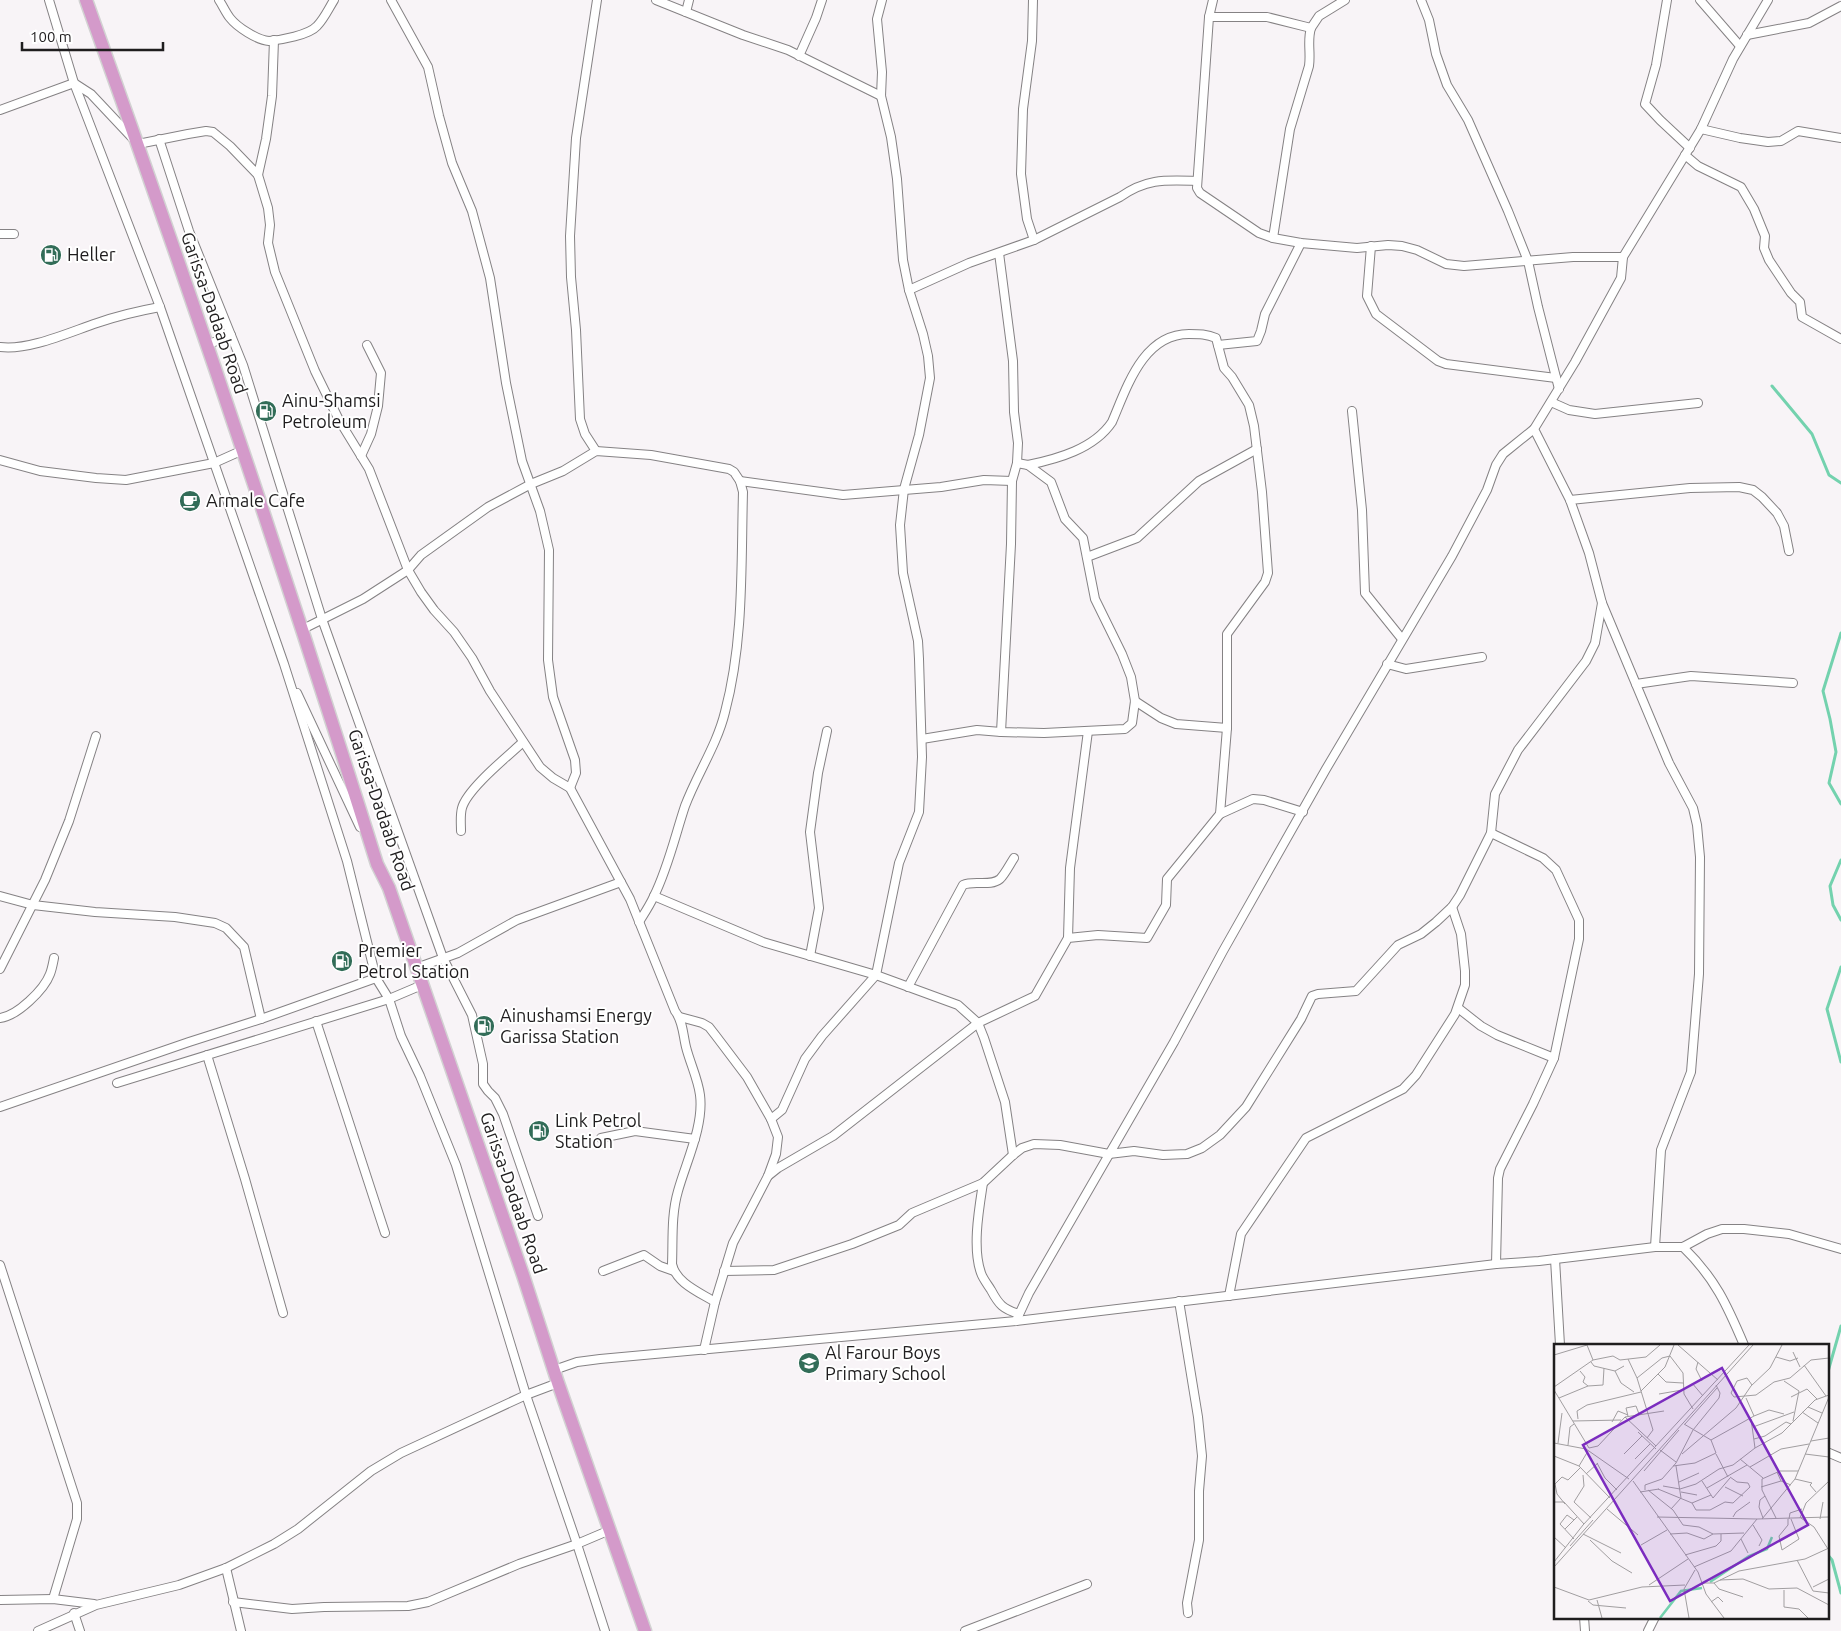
<svg xmlns="http://www.w3.org/2000/svg" width="1841" height="1631" font-family="Ubuntu,sans-serif">
<rect width="100%" height="100%" fill="#f8f4f7"/>
<g fill="none" stroke-linecap="round" stroke-linejoin="round">
<g stroke="#73d2ae" stroke-width="3">
<path d="M1772,386l40,48 17,41 12,8"/>
<path d="M1841,633l-18,58 7,28 6,33 -7,31 12,21"/>
<path d="M1841,860l-11,26 3,19 8,15"/>
<path d="M1841,967l-14,42 14,53"/>
<path d="M1827,1375l14,-49"/>
<path d="M1827,1554l5,6 9,33"/>
</g>
<g stroke="#858284" stroke-width="10">
<g id="minor">
<path d="M49,0l25,83 86,224 124,357 63,197 29,117 13,21 12,37 19,40 36,89 70,230 51,149 28,87"/>
<path d="M219,0c4,6 7,13 11,18 7,9 27,22 39,23 12,-1 40,-6 48,-15 7,-7 12,-18 17,-26"/>
<path d="M391,0l37,67 11,49 13,47 20,48 18,67 16,105 16,78 18,50 9,39 -1,110 5,37 22,63 1,13 -6,15"/>
<path d="M656,0l87,35 45,15 93,46"/>
<path d="M1033,0l-1,41 -9,68 -2,65 6,45 7,21"/>
<path d="M1213,0l-4,17 -12,171 3,5 59,40 14,5 28,5 56,5 31,-3 14,1 15,4 29,14 18,2 109,-9h50"/>
<path d="M1421,0l8,20 7,34 11,31 21,35 40,91 20,50 10,46 21,82"/>
<path d="M1667,0l-11,65 -11,39 15,16 30,28"/>
<path d="M1700,0l40,46"/>
<path d="M686,12l3,-12"/>
<path d="M1209,17h58l44,11 8,-12 26,-16"/>
<path d="M1747,35l62,-12 32,-17"/>
<path d="M799,56l17,-38 6,-18"/>
<path d="M0,110l74,-27 17,11 47,50 50,-10 18,-3 7,1 17,14 28,29 10,33 2,17 -2,18 7,29 40,99 24,49 30,49 39,101 13,22 13,18 20,22 18,26 18,33 50,76 13,11 17,10 60,111 45,112c8,10 8,24 11,36 4,16 12,32 14,48 4,31 -14,67 -22,96 -7,24 -5,49 -6,73 4,19 27,28 43,38"/>
<path d="M1701,129l39,9 28,4 13,-1 17,-10 43,7"/>
<path d="M159,139l30,92 54,134 79,254 121,339 29,57 11,49v20l5,7 7,7 8,16 35,102"/>
<path d="M1685,155l13,11 43,21 13,22 11,27 -1,12 5,12 22,33 9,9 2,15 39,22"/>
<path d="M258,175l8,-36 6,-43 2,-56"/>
<path d="M0,234h14"/>
<path d="M1273,238l17,-109 19,-63c2,-14 -2,-25 2,-38"/>
<path d="M1371,246l-4,50 9,18 62,47 8,3 110,14"/>
<path d="M999,253l14,108 1,51 4,31 -1,20 -5,18 -1,63 -10,188"/>
<path d="M909,290l60,-27 65,-23 86,-43c27,-19 46,-17 77,-16"/>
<path d="M207,345l24,-10"/>
<path d="M1218,345l39,-4 4,-10 4,-17 36,-71"/>
<path d="M0,347c28,4 70,-15 97,-24 20,-7 41,-12 63,-16"/>
<path d="M1551,402l18,8 26,4 103,-11"/>
<path d="M1352,411l10,99 3,83 37,46"/>
<path d="M596,451l-11,-17 -5,-15 -4,-89 -5,-53 -1,-41 6,-98 21,-138"/>
<path d="M361,456l10,-22 7,-28 3,-33 -14,-28"/>
<path d="M0,460l40,11 56,7 30,2 88,-17 29,-13"/>
<path d="M740,481l103,14 98,-8 43,-7 28,1"/>
<path d="M1570,500l120,-12 49,-1 14,3 9,7 15,16 7,13 5,25"/>
<path d="M1087,557l50,-19 62,-57 58,-32"/>
<path d="M303,629l60,-30 45,-29 13,-15 67,-48 43,-23 32,-13 33,-20 55,4 78,14 5,3 6,9 3,11c-2,73 1,149 -18,220 -8,33 -28,62 -40,94 -10,30 -17,62 -31,90 -4,9 -10,18 -15,26"/>
<path d="M1387,664l19,5 76,-12"/>
<path d="M1636,684l55,-8 102,7"/>
<path d="M297,693l63,134"/>
<path d="M1135,701l26,17 15,6 51,4"/>
<path d="M922,739l55,-9 24,2 43,1 81,-4 7,-6 3,-22 -4,-24 -9,-23 -27,-55 -12,-61 -18,-19 -14,-37 -23,-17 -11,-2"/>
<path d="M1220,814l33,-15 11,1 39,12"/>
<path d="M461,831c0,-7 -1,-16 1,-23 5,-19 46,-52 61,-66"/>
<path d="M1491,833l52,25 13,12 23,50v19l-25,119 -21,46 -33,65 -2,9 -2,86"/>
<path d="M0,896l33,9 62,7 80,5 40,6 11,5 18,19 17,72"/>
<path d="M654,896l109,46 113,33 82,30 20,18 6,15 21,64 8,53"/>
<path d="M1068,938l2,-70 18,-137"/>
<path d="M810,956l9,-48 -9,-76 8,-59 9,-42"/>
<path d="M416,968l42,-15 59,-33 104,-38"/>
<path d="M0,969l45,-89 24,-59 27,-85"/>
<path d="M908,987l55,-102c11,-5 27,2 37,-6 5,-5 10,-15 14,-21"/>
<path d="M1458,1008l23,18 16,9 57,23"/>
<path d="M680,1017l22,6 7,4 7,9 31,41 24,42 7,18 -2,17 -8,22 -35,67 -18,59 -11,48"/>
<path d="M0,1018c17,-2 44,-28 50,-44 2,-5 3,-11 4,-16"/>
<path d="M316,1021l69,212"/>
<path d="M207,1055l38,124 38,134"/>
<path d="M117,1083l272,-84 33,-14"/>
<path d="M0,1107l189,-65 72,-23 115,-41"/>
<path d="M771,1119l11,-9 23,-51 17,-23 54,-61 23,-112 20,-51 3,-55 -3,-98 -1,-18 -15,-68 -3,-48 4,-36 15,-54 11,-57 -2,-22 -5,-22 -14,-44 -6,-30 -6,-81 -6,-42 -10,-41 1,-24 -5,-53 5,-19"/>
<path d="M601,1138l34,-7 60,8"/>
<path d="M768,1176l10,-8 55,-32 145,-113 57,-27 33,-58 30,-3 49,3 19,-33 1,-26 53,-65 7,-86v-94l38,-52 3,-9 -6,-81 -8,-66 -5,-21 -17,-28 -8,-9 -8,-30c-9,-4 -17,-4 -27,-4 -46,0 -62,53 -77,88 -18,27 -55,37 -84,43"/>
<path d="M983,1183c-4,26 -11,65 -2,90 2,6 7,12 10,17 8,15 12,19 28,24"/>
<path d="M1655,1247l6,-97 30,-78 8,-98 1,-117 -3,-32 -4,-17 -24,-45 -67,-160 -13,-50 -19,-53 -36,-71 41,-67 46,-84 2,-21 78,-128 32,-70 35,-59"/>
<path d="M1683,1247c32,31 44,58 61,98"/>
<path d="M1555,1259l5,86"/>
<path d="M0,1265l77,238v16l-24,80"/>
<path d="M603,1271l41,-16 16,11 14,5"/>
<path d="M724,1271l50,-1 78,-26 47,-19 13,-12 71,-30 30,-28 9,-7 12,-4 26,1 49,9 25,-3 29,4 24,-1 15,-6 18,-13 26,-28 55,-88 11,-23 6,-2 38,-3 42,-46 23,-11 15,-12 16,-15 8,-12 31,-62 4,-39 23,-44 68,-89 9,-18 7,-40"/>
<path d="M1229,1296l12,-62 65,-96 97,-49 13,-14 39,-61 10,-29v-14l-4,-37 -9,-27"/>
<path d="M1179,1301l19,116 4,39 -3,35v49l-12,63 1,10"/>
<path d="M1016,1321l13,-28 145,-251 49,-91 103,-182 126,-213 35,-66 9,-25 7,-11 31,-25"/>
<path d="M554,1370l23,-8 23,-3 416,-38 480,-57 43,-3 116,-14h28l24,-13 15,-5h22l45,5 52,15"/>
<path d="M1827,1452l14,6"/>
<path d="M226,1568l15,63"/>
<path d="M0,1600l53,-1 41,5"/>
<path d="M233,1602l59,7 32,-2 84,-1 20,-4 91,-38 58,-20 33,-14"/>
<path d="M74,1613l6,18"/>
<path d="M1584,1617l1,14"/>
<path d="M38,1631l58,-26 83,-20 47,-17 48,-24 24,-15 73,-58 30,-18 125,-58 32,-12"/>
<path d="M965,1631l122,-47"/>
<path d="M1648,1631l7,-14"/>
</g>
</g>
<g stroke="#d2d2d2" stroke-width="15">
<path id="trunk" d="M86,0c103,286 200,574 291,864l12,24 134,387 35,108 87,248"/>
</g>
<use href="#minor" stroke="#fff" stroke-width="8"/>
<use href="#trunk" stroke="#d49aca" stroke-width="12"/>
</g>
<defs>
<g id="fuel-disc" transform="scale(1.125)"><circle r="9.5" fill="#326d58" stroke="#fff"/><path d="M-5.5-6h7V0h2V4h1.3V-2.5L3-4.5l.8-.8L6-3V5H2.5V1h-1V6h-7ZM-4.2-4.7v3.2H.2V-4.7Z" fill="#fff"/></g>
<g id="cafe-disc" transform="scale(1.125)"><circle r="9.5" fill="#326d58" stroke="#fff"/><path d="M-5.5-4.5H6V0H3Q3 3.5 0 3.5H-2.5Q-5.5 3.5-5.5 0ZM3-3.2v2h1.7v-2ZM-6 4.5H4V6H-6Z" fill="#fff"/></g>
<g id="school-disc" transform="scale(1.125)"><circle r="9.5" fill="#326d58" stroke="#fff"/><path d="M0-5L7-2L0 1L-7-2ZM-4 1L0 2.5L4 1V4Q0 6-4 4Z" fill="#fff"/></g>
</defs>
<g fill-rule="evenodd">
<use href="#fuel-disc" x="51" y="255"/>
<use href="#fuel-disc" x="266" y="411"/>
<use href="#cafe-disc" x="190" y="501"/>
<use href="#fuel-disc" x="342" y="961"/>
<use href="#fuel-disc" x="484" y="1026"/>
<use href="#fuel-disc" x="539" y="1131"/>
<use href="#school-disc" x="809" y="1363"/>
</g>
<g text-anchor="middle" stroke-width="4" stroke-linejoin="round" paint-order="stroke">
<g font-size="18" fill="#1f1d1e" stroke="#fff" text-anchor="start">
<text x="67" y="261">Heller</text>
<text x="282" y="407">Ainu-Shamsi<tspan x="282" dy="21">Petroleum</tspan></text>
<text x="206" y="507">Armale Cafe</text>
<text x="358" y="957">Premier<tspan x="358" dy="21">Petrol Station</tspan></text>
<text x="500" y="1022">Ainushamsi Energy<tspan x="500" dy="21">Garissa Station</tspan></text>
<text x="555" y="1127">Link Petrol<tspan x="555" dy="21">Station</tspan></text>
<text x="825" y="1359">Al Farour Boys<tspan x="825" dy="21">Primary School</tspan></text>
</g>
<g font-size="18" fill="#1f1d1e" stroke="#fff">
<text transform="translate(214 313) rotate(71)" y="6">Garissa-Dadaab Road</text>
<text transform="translate(381 810) rotate(71)" y="6">Garissa-Dadaab Road</text>
<text transform="translate(513 1193) rotate(71)" y="6">Garissa-Dadaab Road</text>
</g>
</g>
<g transform="translate(1554 1344)">
<rect width="275" height="275" fill="#f8f4f7"/>
<path fill="none" stroke="#73d2ae" stroke-width="2.5" d="M156,238l39,-26 18,-7 5,-12M106,274l21,-27 21,-3"/>
<path fill="none" stroke="#a19ea0" stroke-width="1" d="M124,1l40,35M239,8l7,15M0,11l33,-10 6,15M116,12l13,17 1,21 9,15M222,13l14,4 8,-3M74,15l9,19 16,52 -6,8M37,18l3,4 21,5 9,-5M144,18l-2,7 6,12M250,21l22,31M26,27l5,6 -2,5 5,4M61,27l6,12 13,9M104,30l8,8 17,1M83,34l25,-20 8,-2M230,37l15,10 -6,30M138,39l11,13M198,41l-5,-7 -10,3 -6,12 3,4 22,-2 18,-13 16,-4 21,-18 18,-2M0,43l39,-27 20,-4 7,4 26,-3 14,-12M0,46l35,58M87,47l24,-24 9,-22M105,50l23,-4M237,53l16,-8 10,10M5,54l29,-12 15,-1 1,-17M192,54l8,18 15,-6 15,4M254,63l14,6M248,68l16,11M74,72l-2,-8 10,-2 3,8M71,73l31,29M24,75l-1,-8 10,-6 54,-13M197,75l4,29M19,77l48,-1M58,78l6,-11 10,4M131,80l32,-36M199,83l41,-15M84,88l18,17M200,95l11,-3 21,-14 5,2M157,96l43,-24M257,97l18,-3M0,99l32,6 43,30M4,99l4,-30M14,101l2,-18 4,-3M35,104l9,-2 27,-29 39,-6M106,106l16,12M70,110l18,-18M128,110l54,-46 15,-22 19,-18 12,-23M162,110l12,23M251,110l24,3M0,112l25,10 31,32M81,115l15,-15M186,115l23,19M43,119l8,15 12,12M25,122l9,-15M119,122l22,-3 21,-10 -5,-13 -27,-16M196,123l31,-18 28,-5M90,127l35,-41M223,128l4,9 10,4M32,130l12,-11M29,131l1,11 -10,16 17,16M241,135l17,4 -2,2 6,7M79,137l65,91 8,22 18,24M148,137l11,17 17,-20M125,138l20,-9M109,142l17,3 16,-5 23,-15 14,-4 22,-17 27,-15 33,-33 14,-5M171,143l18,9M207,143l20,-6M153,144l40,-23M104,145l34,14 4,7h14l15,-8 8,1 17,-16 -2,-4 -11,-1 -7,-5M91,146v-5l17,-6 14,-16 17,-33 26,-32 1,-5 -4,-8M94,146l25,20 10,15 16,2 14,7 31,-1M86,148l19,-3M127,148l16,3M0,158h10l20,22M138,159l19,-8M11,160l-8,-10 -2,-10 7,-7 6,3 13,-13M53,165l31,26M117,165l10,-11 -5,-32M103,173l100,2M179,173l3,-5 14,-10M209,174l-4,-11 1,-7 5,-4M222,174l-14,-28v-11l18,-8h18M246,174l6,-15 23,-22M247,174l13,9 14,22M208,175l33,-40 34,-82M234,175v6l-9,11 3,14 17,-11 -8,-20M235,175l1,-6 12,-4M266,175l3,-17M199,181l9,15 -3,6M11,185l12,-12M29,190l38,19M116,190l17,-1 17,6 9,-5M0,193l12,11M20,195l-14,-15 7,-9 7,5M187,195l7,14M36,196l22,21 20,12M87,201l26,-15M16,202l23,-26M131,211l31,-9 5,-5v-7M243,216l16,31M0,218l29,-37 166,-180M0,223l199,-222M140,223l37,-16 26,-32 72,-2M166,236l23,-1 26,10 28,-1 32,17M148,239h12l25,-12 66,-12 24,-11M160,239l5,6 24,8M95,241l39,-26M0,243l35,13 53,-13 43,-2M259,243l16,-8M230,246v17l15,2 9,9M259,247l16,2M43,256l5,18M34,257l5,4 33,3M157,258l7,-5 5,5M135,274l-5,-29 11,-19"/>
<path fill="#7b2cbf" fill-opacity="0.15" stroke="#7b2cbf" stroke-width="2.5" d="M168,24l86,157 -138,76 -87,-156z"/>
<rect width="275" height="275" fill="none" stroke="#1f1d1e" stroke-width="2.5"/>
</g>
<path d="M22 42v8h141v-8" fill="none" stroke="#1f1d1e" stroke-width="2.5"/>
<text x="30" y="42" font-size="15" fill="#1f1d1e" stroke="#ffffff" stroke-width="4" paint-order="stroke">100 m</text>
</svg>
